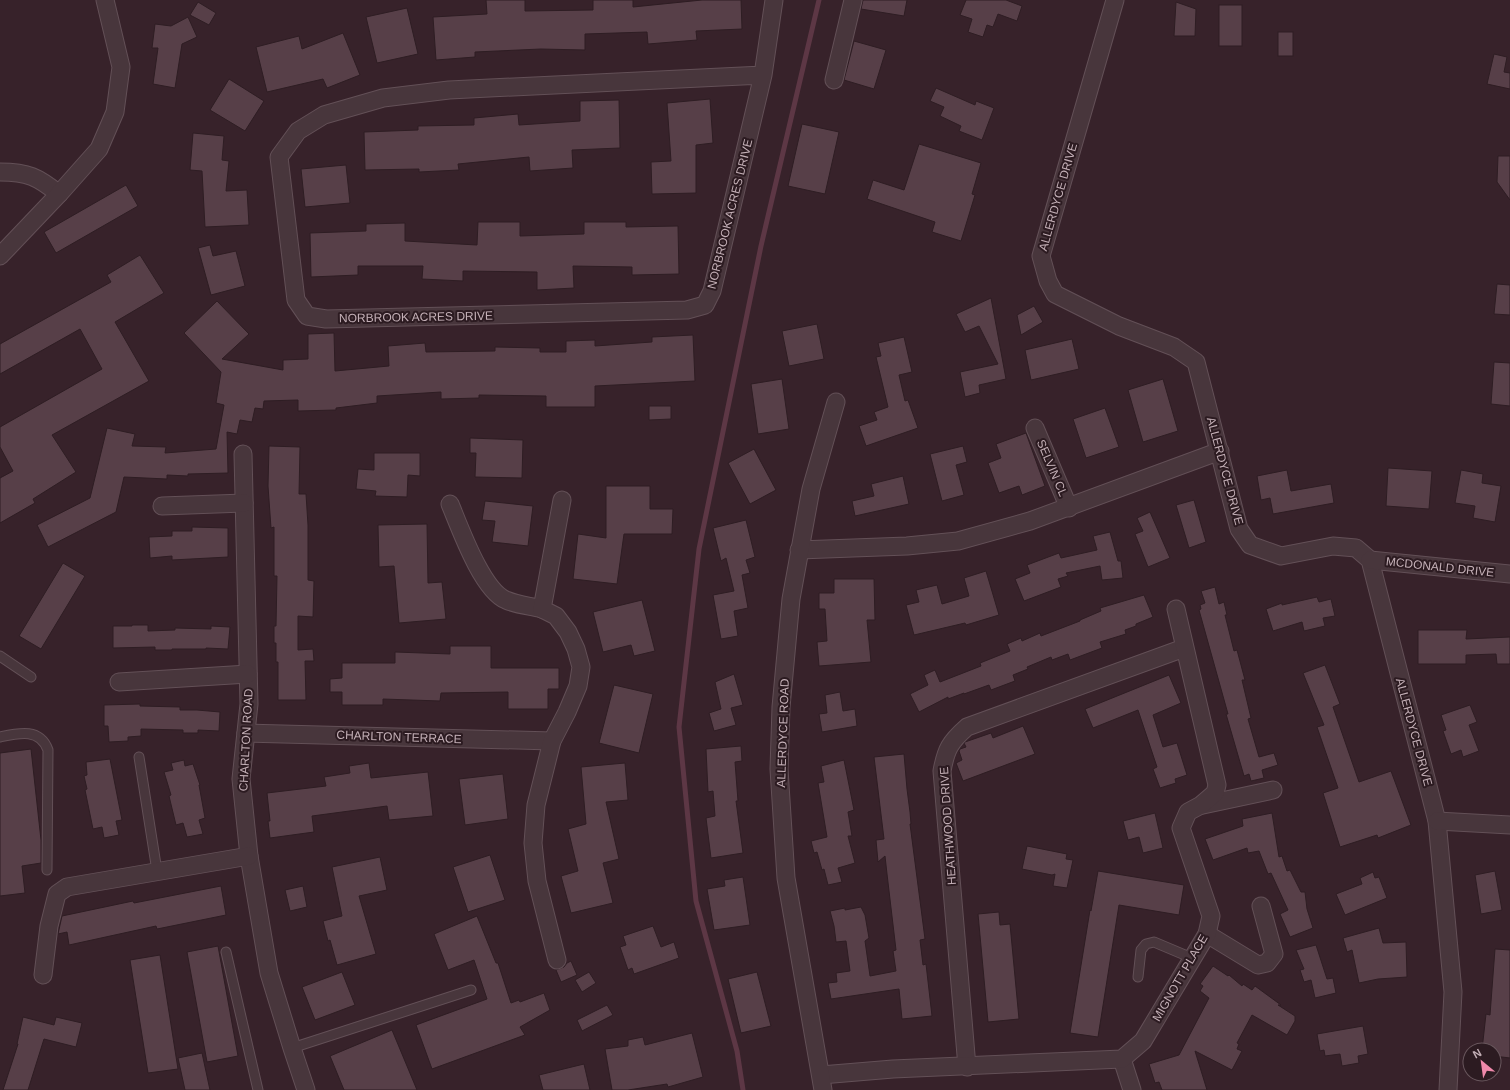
<svg xmlns="http://www.w3.org/2000/svg" width="1510" height="1090" font-family="Helvetica,sans-serif">
<rect width="100%" height="100%" fill="#37222a"/>
<g fill="none" stroke-linecap="round" stroke-linejoin="round">
<path stroke="#5d3745" stroke-width="5" d="M743,1090l-6,-39 -41,-150 -17,-174 20,-178 62,-303 58,-246"/>
</g>
<g fill="#573f48" stroke="#2e1d23">
<path d="M486,0h39v11l68,-1v-10h40v7l69,-7h39l1,29 -46,2 1,9 -49,4 -1,-12 -62,2v16l-44,-1 -66,3v5l-39,3 -3,-43 54,-3z"/>
<path d="M863,0h44l-3,16 -43,-7z"/>
<path d="M966,0h40l16,6 -5,15 -19,-7 -5,13 -6,-2 -4,12 -15,-5 4,-13 -12,-4z"/>
<path d="M198,2l18,11 -7,12 -19,-10z"/>
<path d="M1176,2l20,7 -1,27h-21z"/>
<rect x="1219" y="5" width="23" height="41"/>
<path d="M407,8l11,46 -41,9 -11,-46z"/>
<path d="M188,17l9,20 -15,7 -7,44 -22,-4 5,-36h-6l3,-24 16,2z"/>
<rect x="1278" y="32" width="15" height="24"/>
<path d="M343,33l17,42 -33,13 -4,-9 -56,13 -11,-45 43,-11 3,13z"/>
<path d="M854,41l32,9 -12,39 -30,-9z"/>
<path d="M1494,54l13,3 -3,15 6,1v16l-23,-5z"/>
<path d="M229,79l35,22 -19,30 -35,-21z"/>
<path d="M936,88l39,17 1,-4 18,7 -12,32 -23,-9 2,-5 -21,-10 4,-9 -14,-6z"/>
<path d="M710,99l3,44 -17,2v48l-44,1 -1,-32 20,-1 -4,-58z"/>
<path d="M619,100l1,48 -48,2 1,18 -43,3 -1,-14 -71,7 1,6 -40,2v-3l-54,1 -1,-38 54,-2v-4l56,-1v-7l44,-4 1,11 61,-4v-20z"/>
<path d="M802,124l37,8 -14,62 -37,-8z"/>
<path d="M193,133l31,3 -2,24 7,1 -3,30 21,-1 2,35 -44,2 -3,-56 -12,-1z"/>
<path d="M919,144l62,19 -9,31 3,1 -14,46 -29,-9 3,-10 -68,-23 6,-19 31,10z"/>
<path d="M1498,156h12v44l-13,-18z"/>
<path d="M346,165l4,38 -45,4 -4,-38z"/>
<path d="M126,185l12,21 -82,47 -12,-21z"/>
<path d="M478,222h42v14l64,-2v-12h42v5l52,-1 1,48 -47,1v-8l-59,-1 1,22 -37,2v-18l-74,-1v10l-41,-2 1,-13h-65v9l-47,2 -1,-44 56,-2v-7l39,-1v18l72,4z"/>
<path d="M210,245l3,11 23,-5 9,35 -34,9 -13,-47z"/>
<path d="M140,255l24,38 -49,29 34,59 -97,54 24,37 -43,27 2,4 -35,20v-45l13,-7 -13,-24v-20l102,-58 -22,-40 -80,45v-30l111,-62 -4,-7z"/>
<path d="M1497,284l13,1v30l-16,-1z"/>
<path d="M991,298l15,81 -27,6 1,8 -15,4 -5,-25 38,-8 -19,-38 -14,6 -9,-18z"/>
<path d="M217,301l32,33 -27,25 61,11v-10l25,-1v-25l26,-1 1,38 54,-5 -1,-20 37,-3 1,9 69,-1v-4l45,1v4h26v-11l29,-1v6l57,-4v-5l41,-2 2,46 -100,5v21h-49v-11l-67,-1v3l-38,1v-7l-64,4v7l-41,5v2l-38,1v-11l-34,1 -1,8 -8,-1 -3,14 -12,-2 -3,14 -10,-2 1,41 -40,1v2l-21,-1v4l-43,-2 -8,35 -68,35 -11,-22 53,-27 17,-70 28,6 -3,12 34,1 -1,6 51,-4 8,-44 -8,-2 5,-31 -37,-39z"/>
<path d="M1034,306l9,16 -22,13 -4,-20z"/>
<path d="M817,324l7,35 -35,7 -7,-35z"/>
<path d="M904,337l8,35 -13,3 6,26 3,-1 10,28 -52,18 -7,-20 18,-6 -3,-8 14,-5 -12,-50 5,-1 -3,-13z"/>
<path d="M1072,339l7,30 -48,11 -6,-30z"/>
<path d="M1494,362l16,1v43l-19,-2z"/>
<path d="M782,379l7,50 -31,5 -7,-50z"/>
<path d="M1163,379l15,52 -35,11 -15,-52z"/>
<path d="M649,406h22v13l-22,1z"/>
<path d="M1105,408l14,39 -33,11 -13,-39z"/>
<path d="M1026,433l19,53 -23,9 -3,-9 -20,7 -11,-30 13,-5 -5,-14z"/>
<path d="M470,438l53,2 -1,38 -47,-1 1,-24h-6z"/>
<path d="M269,446l31,1 -1,47h7l2,31v55l6,1 -1,36 -15,-1v34l15,-1 1,12h-9l1,39h-28v-38h-2v-19h-2v-17h2l1,-50h-3v-49l-3,1 -3,-42z"/>
<path d="M963,446l4,16 -11,3 8,30 -22,6 -12,-47z"/>
<path d="M754,449l22,41 -26,14 -22,-41z"/>
<path d="M374,453h46v23l-12,-1 -1,22 -32,-1 1,-5 -20,-2 2,-20 16,1z"/>
<path d="M1388,468l44,3 -3,38 -43,-3z"/>
<path d="M1287,470l4,21 40,-7 3,19 -61,11 -3,-16 -9,2 -4,-24z"/>
<path d="M1461,470l22,4 -1,9 19,3 -6,36 -22,-4 2,-12 -20,-3z"/>
<path d="M903,476l6,28 -54,12 -3,-15 22,-5 -3,-12z"/>
<path d="M606,486h44v23h23l-1,25h-48l-7,50 -44,-5 5,-45 28,4z"/>
<path d="M1194,500l12,42 -17,6 -13,-43z"/>
<path d="M485,501l48,5 -5,40 -36,-4 3,-21 -13,-1z"/>
<path d="M1150,512l20,46 -22,9 -13,-33 8,-3 -6,-13z"/>
<path d="M746,520l9,37 -9,3 4,13 -8,2 6,33 -14,3 4,25 -17,3 -8,-44 21,-4 -8,-33 -5,3 -8,-33z"/>
<path d="M427,524l1,59 14,-1 4,37 -47,4 -5,-57 -15,1 -1,-42z"/>
<path d="M192,527l36,1v29l-56,3v-4l-22,2 -1,-21 23,-1v-5h20z"/>
<path d="M1110,532l8,29h3l2,17 -21,2 -2,-14 -34,7 2,3 -10,3 3,8 -37,14 -9,-22 15,-6 -3,-8 32,-12 2,5 36,-8 -4,-14z"/>
<path d="M63,563l22,13 -44,73 -22,-13z"/>
<path d="M986,571l13,44 -33,10 -1,-2 -51,12 -8,-30 13,-3 -3,-12 21,-5 5,19 27,-8 -5,-18z"/>
<path d="M834,579h40l1,41h-8l4,42 -52,4 -2,-24 10,-1 -2,-32h-6v-16h15z"/>
<path d="M1215,587l4,17 5,-2 3,13h-2l9,36 3,-1 8,30h-3l9,38 -3,1 11,38 15,-4 4,12 -16,5 2,8 -13,3 -2,-7 -5,2 -18,-62h2l-29,-104 2,-1 -1,-4 5,-2 -4,-12z"/>
<path d="M1144,595l9,22 -17,7v2l-11,4 1,4 -26,8 2,6 -32,12 -2,-6 -16,6 -1,-3 -24,10 1,2 -15,6 2,6 -24,9 -2,-5 -25,9v-1l-16,6v-2l-29,15 -9,-18 18,-9 -4,-10 11,-5 5,12 41,-16 -1,-3 30,-12 -3,-7 14,-6 1,3 18,-8 1,3 39,-15v-1l21,-9 -1,-3z"/>
<path d="M1317,597l2,5 12,-3 4,17 -12,2 2,8 -21,5 -2,-9 -29,9 -7,-22 16,-6v2z"/>
<path d="M642,600l13,51 -21,5 -3,-11 -28,7 -10,-40z"/>
<path d="M132,625h16v6l27,-1v-2l36,1v-3l19,1 -2,22 -22,-1v1h-34v1h-17v-3l-42,1v-22h19z"/>
<path d="M1418,630h49l-1,9 44,-2v27h-13l-1,-10 -30,1v9h-48z"/>
<path d="M450,646h41v22h68v21h-11v20h-40v-17l-67,1 -1,8 -57,-2v6h-41v-13h-12v-13l12,-1v-15h53v-11l55,2z"/>
<path d="M1325,665l15,39 -7,3 26,75 32,-11 20,54 -33,13 -1,-3 -37,12 -17,-54 15,-5 -21,-61 7,-2 -21,-52z"/>
<path d="M734,674l9,31 -12,3 5,17 -22,6 -5,-18 12,-4 -6,-27z"/>
<path d="M1169,675l12,28 -28,12 10,32 14,-4 10,32 -12,4 1,4 -16,5 -7,-19 4,-2 -19,-57 -45,18 -8,-19z"/>
<path d="M614,685l39,9 -14,59 -40,-10z"/>
<path d="M840,692l3,19 12,-2 2,17 -35,6 -3,-18 8,-1 -2,-18z"/>
<path d="M140,704v2l40,1v3h17l23,2 -1,19 -21,-1v3h-15v-3l-42,-1v7l-13,1v4l-19,1 -1,-16h-4v-21z"/>
<path d="M1470,705l7,17 -8,3 10,26 -16,6 -2,-7 -10,4 -8,-23 3,-1 -5,-15z"/>
<path d="M1023,726l12,28 -72,27 -7,-18 6,-3 -3,-9 1,-2 6,-2 -2,-4 1,-1 26,-9 2,5z"/>
<path d="M741,746l1,15 -7,1 3,39h-2l7,52 -32,5 -5,-40 9,-2 -2,-25 -5,1 -2,-43z"/>
<path d="M31,749l10,91v23l-19,3 3,27 -25,3v-143z"/>
<path d="M904,754l3,35 3,23 1,12h-1l15,115 -5,1 3,25 3,-1 6,52 -30,3 -3,-30 -68,10 -3,-16 9,-1 -1,-9 14,-2 -4,-30 -10,1 -2,-16 -4,-15 15,-3v2l16,-3 4,8 4,23 -4,3 5,35 26,-5 -3,-20 3,-1 -9,-76 -2,-18 -7,6 -2,-22 8,-1 -10,-82z"/>
<path d="M110,759l12,61 -6,1 3,14 -15,3 -2,-11 -9,2 -8,-39 2,-1 -3,-13 3,-1 -1,-13z"/>
<path d="M184,760l1,6 8,-2 7,21h-1l6,33 -6,2 4,14 -16,3 -4,-14 -7,2 -7,-29 2,-1 -7,-23 9,-2 -2,-7z"/>
<path d="M844,760l10,50 -6,2 4,24h-4l7,27 -17,5 4,14 -14,3 -4,-16 -2,1 -5,-18 -3,1 -3,-12 16,-4 -9,-54 6,-1 -3,-16z"/>
<path d="M369,763l2,15 57,-6 5,44 -44,4 -2,-14 -75,10 2,16 -44,6 -2,-17h2l-3,-28 59,-7 -2,-9 26,-4 -1,-7z"/>
<path d="M625,763l3,37 -22,2 13,57 -16,4 10,40 -42,10 -10,-37 17,-5 -10,-42 18,-5 -5,-57z"/>
<path d="M503,774l5,45 -43,6 -6,-46z"/>
<path d="M1155,813l8,35 -20,5 -4,-16 -11,3 -5,-19z"/>
<path d="M1272,813l7,44 3,-1 5,15 3,-1 11,22h4l2,17 6,19 -23,9 -10,-23 8,-4 -17,-37 -3,1 -9,-23 -11,2 -1,-5 -34,12 -8,-21 38,-13 -1,-7z"/>
<path d="M1027,846l40,8 -1,5 7,1 -6,28 -14,-2 2,-12 -3,1 -30,-6z"/>
<path d="M490,855l15,45 -37,12 -15,-45z"/>
<path d="M380,857l7,33 -28,6 17,58 -39,11 -7,-25 -2,1 -5,-20 19,-5 -10,-49z"/>
<path d="M1098,871l86,14 -5,30 -60,-10 -21,132 -28,-4 20,-123 1,1z"/>
<path d="M1495,871l7,39 -21,4 -6,-39z"/>
<path d="M1373,872l2,6 4,-1 8,21 -42,17 -9,-21 26,-10 -2,-6z"/>
<path d="M743,877l7,48 -36,5 -7,-41 18,-3 -1,-6z"/>
<path d="M221,886l5,29 -69,14 -1,-3 -87,19 -2,-13 -9,2 4,-18 71,-15 1,2z"/>
<path d="M303,886l4,21 -17,4 -5,-21z"/>
<path d="M999,912l1,13 10,-1 9,95 -31,3 -10,-108z"/>
<path d="M477,916l19,47h2l13,40 8,-3 1,2 24,-9 6,17 -30,17 5,8 -93,34 -16,-44 71,-26 -13,-39 -26,10 -14,-36z"/>
<path d="M653,926l8,21 13,-5 5,16 -45,16 -2,-6 -4,2 -8,-23 6,-2 -3,-9z"/>
<path d="M1379,928l4,15 23,-1 1,35 -29,2 -19,4 -7,-33 -5,2 -4,-14z"/>
<path d="M1316,945l11,34 6,-1 3,15 -21,5 -4,-18 -7,2 -4,-12 4,-1 -8,-19z"/>
<path d="M218,946l20,110 -31,6 -20,-110z"/>
<path d="M1495,949l15,1v108l-16,-2v-6h-12l4,-36 4,1z"/>
<path d="M160,955l18,114 -30,4 -18,-113z"/>
<path d="M571,961l6,14 -16,7 -5,-12 8,-3 3,-4z"/>
<path d="M1213,966l15,10 1,-1 13,11 1,-2 9,6 3,-4 26,19h-3l17,11v5l-8,14 -35,-20 -15,28 2,1 -2,5 5,2 -10,19 -37,-19 12,39h-45l-3,-8 -4,1 -6,-19 30,-9 30,-57 -9,-7 3,-5 -3,-2z"/>
<path d="M342,972l13,33 -40,15 -13,-33z"/>
<path d="M589,972l7,11 -14,9 -7,-12z"/>
<path d="M757,972l14,54 -30,7 -13,-54z"/>
<path d="M607,1005l6,10 -31,16 -5,-11z"/>
<path d="M23,1017l31,8 2,-8 26,6 -6,24 -32,-8 -16,51h-25l15,-46h-1z"/>
<path d="M1363,1026l5,28 -10,2 1,7 -17,3 -2,-12 -15,2 -1,-6 -4,1 -3,-17z"/>
<path d="M392,1030l25,60h-73l-14,-34z"/>
<path d="M692,1033l11,44 -35,10 -1,-3 -39,6h-16l-7,-41 23,-3v-6l15,-3 2,8z"/>
<path d="M202,1053l8,37h-25l-7,-32z"/>
<path d="M584,1064l6,26h-47l-4,-15z"/>
</g>
<g fill="none" stroke-linecap="round" stroke-linejoin="round">
<g stroke="#635057" stroke-width="11">
<g id="lane">
<path d="M0,656l31,21"/>
<path d="M0,737c19,-4 40,-9 48,13l-1,120"/>
<path d="M139,757l18,114"/>
<path d="M226,952l32,138"/>
<path d="M1138,977l3,-27 5,-6 8,-2 38,16"/>
<path d="M292,1048l179,-58"/>
</g>
</g>
<g stroke="#635057" stroke-width="19">
<g id="street">
<path d="M1115,0l-74,256 7,25 7,13 64,32 55,21 22,15 43,167 11,16 31,11 52,-10 23,2 14,12 67,261 16,171 -5,98"/>
<path d="M763,75l-314,15 -66,8 -59,17 -26,16 -19,26 17,143 11,16 19,3 361,-9 18,-5 7,-14 51,-216 11,-75"/>
<path d="M834,80l19,-80"/>
<path d="M0,172c28,0 38,5 59,22"/>
<path d="M0,256l59,-62 40,-45 16,-37 6,-45 -16,-67"/>
<path d="M1035,428l34,80"/>
<path d="M243,454l6,250 -8,75 8,77 20,117 23,75 14,42"/>
<path d="M450,504c10,24 32,86 56,96 11,5 25,6 36,9"/>
<path d="M162,506l82,-3"/>
<path d="M799,550l108,-4 51,-5 72,-20 190,-70"/>
<path d="M1370,560l140,14"/>
<path d="M119,682l129,-8"/>
<path d="M246,733l306,8"/>
<path d="M1203,805l70,-15"/>
<path d="M1437,821l73,4"/>
<path d="M1207,934l51,31 9,-2 7,-9 -13,-48"/>
<path d="M557,960l-20,-79 -4,-38 3,-38 16,-64 15,-29 11,-26 3,-19 -5,-18 -8,-17 -12,-16 -14,-7 20,-109"/>
<path d="M43,975l6,-49 8,-32 10,-7 182,-31"/>
<path d="M1122,1059l10,31"/>
<path d="M967,1067l-25,-296c4,-22 8,-29 25,-44l217,-79"/>
<path d="M821,1075l72,-6 229,-10 21,-18 64,-107 4,-18 -30,-88 7,-16 13,-7 14,-12 2,-8 -41,-176"/>
<path d="M823,1090l-37,-212 -7,-109 2,-62 10,-108 20,-110 25,-87"/>
</g>
</g>
<use href="#lane" stroke="#48363c" stroke-width="9"/>
<use href="#street" stroke="#48363c" stroke-width="17"/>
</g>
<g text-anchor="middle" stroke-width="4" stroke-linejoin="round" paint-order="stroke">
<g font-size="12" fill="#c4b0b7" stroke="#2c1b21">
<text transform="translate(1058 197) rotate(-74)" y="4">ALLERDYCE DRIVE</text>
<text transform="translate(730 214) rotate(-76)" y="4">NORBROOK ACRES DRIVE</text>
<text transform="translate(416 317) rotate(-1)" y="4">NORBROOK ACRES DRIVE</text>
<text transform="translate(1052 468) rotate(67)" y="4">SELVIN CL</text>
<text transform="translate(1225 471) rotate(75)" y="4">ALLERDYCE DRIVE</text>
<text transform="translate(1440 567) rotate(6)" y="4">MCDONALD DRIVE</text>
<text transform="translate(1414 732) rotate(75)" y="4">ALLERDYCE DRIVE</text>
<text transform="translate(783 733) rotate(-88)" y="4">ALLERDYCE ROAD</text>
<text transform="translate(399 737) rotate(2)" y="4">CHARLTON TERRACE</text>
<text transform="translate(246 740) rotate(-87)" y="4">CHARLTON ROAD</text>
<text transform="translate(948 826) rotate(-94)" y="4">HEATHWOOD DRIVE</text>
<text transform="translate(1180 978) rotate(-60)" y="4">MIGNOTT PLACE</text>
</g>
</g>
<g transform="translate(1482 1062) rotate(331)"><circle r="19" fill="#2c1b21" stroke="#69575d"/>
<path d="M0-3L7 15L0 10L-7 15Z" fill="#f089ab"/>
<text y="-6" font-size="11" font-weight="bold" text-anchor="middle" fill="#c4b0b7">N</text>
</g>
</svg>
